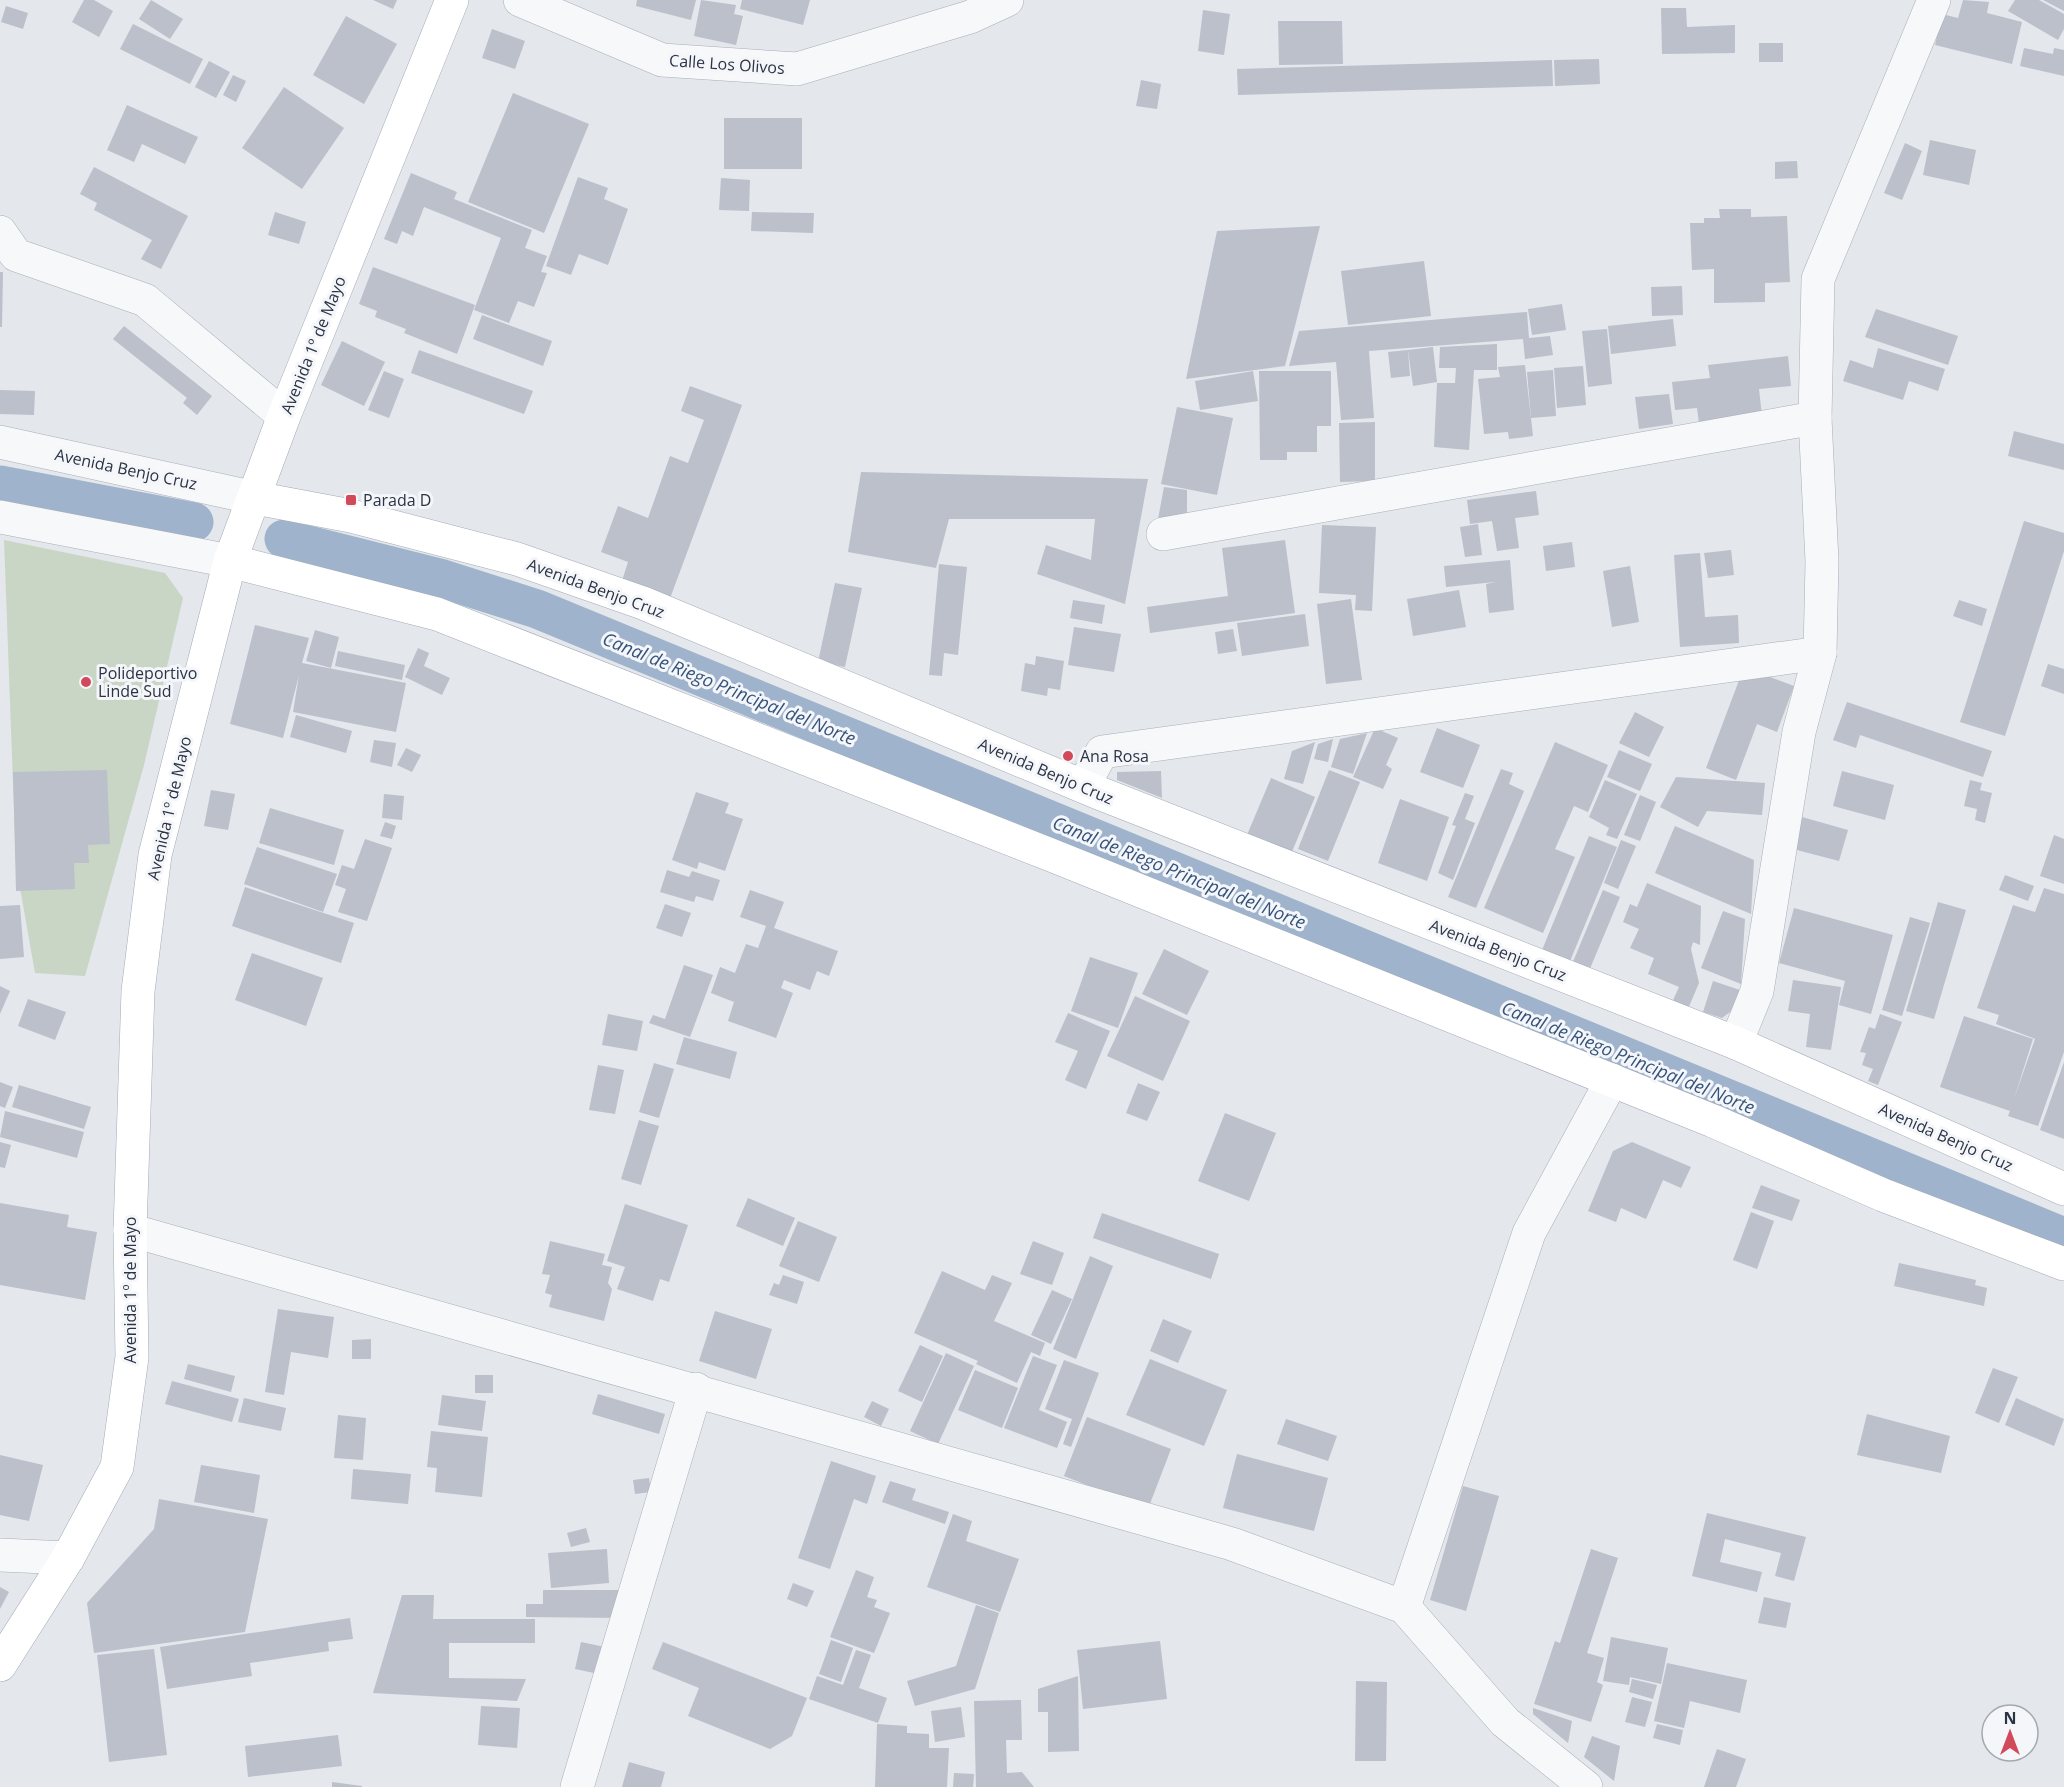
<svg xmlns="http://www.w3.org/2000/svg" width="2064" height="1787" font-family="'Open Sans',sans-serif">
<rect width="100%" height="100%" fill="#e4e7ec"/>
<path fill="#c9d6c5" d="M4,540l161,33 18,25 -39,167 -59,211 -50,-3 -19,-108z"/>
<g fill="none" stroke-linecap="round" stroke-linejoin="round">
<g stroke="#9fb4cc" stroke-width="39">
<path d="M0,485l194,37"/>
<path d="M284,539l159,40 94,30 1527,628"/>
</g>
</g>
<g fill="#bbc0ca">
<path d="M84,0h10l19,11 -14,26 -27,-15z"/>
<path d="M151,0l32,19 -13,20 -31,-20z"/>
<path d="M373,0h24l-4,9z"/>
<path d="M637,0h59l-5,20 -55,-14z"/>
<path d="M701,0l35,5 -2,9 9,2 -7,29 -42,-9z"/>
<path d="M742,0h68l-7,25 -63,-16z"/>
<path d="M1963,0l26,2 -2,11 35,9 -10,42 -77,-19 7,-31 16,4z"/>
<path d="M2015,0h24l25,14v15l-6,11 -50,-29z"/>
<path d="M2043,0h21v11z"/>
<path d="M6,6l22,7 -5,16 -22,-7z"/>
<path d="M1661,8h25l1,19 48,-2v28l-73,1z"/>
<path d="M1203,10l27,4 -6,41 -26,-4z"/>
<path d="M346,16l51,28 -33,60 -51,-29z"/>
<path d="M1278,21h64l1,43 -64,1z"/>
<path d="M133,24l70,35 -13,25 -70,-35z"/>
<path d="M492,29l33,12 -10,28 -33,-11z"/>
<rect x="1759" y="43" width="24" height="19"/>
<path d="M2024,48l29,6 1,-6 10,2v26l-44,-10z"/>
<path d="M1599,59l1,25 -45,2 -1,-26z"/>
<path d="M1552,60l1,26 -315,9 -1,-26z"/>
<path d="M209,61l21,11 -14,26 -21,-11z"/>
<path d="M233,75l13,6 -10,21 -13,-7z"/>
<path d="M1141,80l20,4 -4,25 -21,-3z"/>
<path d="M284,87l60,41 -42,61 -60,-41z"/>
<path d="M513,93l76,31 -45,109 -76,-31z"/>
<path d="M127,105l71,32 -13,27 -43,-20 -8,18 -27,-12z"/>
<rect x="724" y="118" width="78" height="51"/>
<path d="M1930,140l46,10 -7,35 -46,-10z"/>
<path d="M1905,143l17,8 -20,49 -18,-7z"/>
<path d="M1797,161l1,17 -23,1v-17z"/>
<path d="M94,167l94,49 -27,53 -20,-10 11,-19 -58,-30 3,-7 -17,-9z"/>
<path d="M411,173l46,19 -3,7 78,31 -7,18 22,8 -6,16 6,1 -13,34 -16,-6 -9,22 -35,-13 27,-72 -77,-31 -11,29 -11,-5 -5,13 -13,-5z"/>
<path d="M578,177l30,11 -4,11 24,10 -20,56 -29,-11 -8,21 -25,-9z"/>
<path d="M721,178l29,2 -1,31 -30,-1z"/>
<path d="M1719,209h32v8l36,-1 3,66 -25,1v19l-51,1v-34l-22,1 -2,-47h14v-5h16z"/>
<path d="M275,212l31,10 -7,22 -31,-9z"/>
<path d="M752,212l62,1 -1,20 -62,-2z"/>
<path d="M1320,226l-35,140 -99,13 31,-148z"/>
<path d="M1424,261l7,55 -83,9 -7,-54z"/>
<path d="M373,267l102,38 -18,49 -53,-21 2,-4 -31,-12 2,-6 -18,-7z"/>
<path d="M0,272h3l-1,55h-2z"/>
<path d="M1682,286l1,29 -31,1 -1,-29z"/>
<path d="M1562,304l4,26 -34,5 -4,-26z"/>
<path d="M1876,309l82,27 -10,29 -83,-28z"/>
<path d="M1527,312l2,26 21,-2 3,19 -28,4 -2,-20 -154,12 5,67 -33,2 -5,-58 -47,4 10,-35z"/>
<path d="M482,315l70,26 -9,25 -70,-27z"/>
<path d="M1673,319l3,27 -65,8 -3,-28z"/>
<path d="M124,326l88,70 -15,19 -14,-12 4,-5 -74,-59z"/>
<path d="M1607,329l5,55 -24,3 -6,-56z"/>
<path d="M342,341l43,21 -21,44 -43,-21z"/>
<path d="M1497,344v26h-23l-5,80 -35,-3 3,-64h18l1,-15h-17l1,-21z"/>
<path d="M1433,347l4,35 -24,4 -5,-36z"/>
<path d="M1878,348l67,21 -7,22 -29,-10 -6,19 -60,-19 7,-21 23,8z"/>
<path d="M419,350l114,41 -9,23 -113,-41z"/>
<path d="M1408,350l2,26 -19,2 -3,-26z"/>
<path d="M1788,356l3,30 -32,3 3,27 -63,7 -2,-15 -22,2 -3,-28 38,-4 -2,-13z"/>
<path d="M1525,365l8,71 -24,3 -1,-7 -24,2 -6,-55 22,-2 -2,-10z"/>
<path d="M1583,366l3,39 -29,3 -3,-40z"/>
<path d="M1553,370l3,46 -25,2 -4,-46z"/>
<path d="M384,371l20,8 -15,39 -21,-8z"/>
<path d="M1253,371l5,30 -58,9 -5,-29z"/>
<path d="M1259,371h72v55h-14v26h-30v8h-27z"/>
<path d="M690,386l52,19 -73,196 -48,-17 7,-22 -27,-10 17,-46 30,12 22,-62 18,7 16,-43 -23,-9z"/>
<path d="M0,390l35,1 -1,24 -34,-1z"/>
<path d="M1669,394l4,30 -34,5 -4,-32z"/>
<path d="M1177,407l56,11 -16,77 -56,-11z"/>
<path d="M1375,422v59l-35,1 -1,-59z"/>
<path d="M2014,431l50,13v26l-56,-14z"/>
<path d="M861,472l287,7 -23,125 -88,-30 9,-29 45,15 4,-41h-146l-13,49 -88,-16z"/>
<path d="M1164,487l23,3v25l-29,4z"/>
<path d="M1536,491l3,24 -24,3 4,30 -22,3 -5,-30 -22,3 -3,-24z"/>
<path d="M2024,521l40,12v18l-59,185 -45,-14z"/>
<path d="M1478,524l4,31 -17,2 -5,-30z"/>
<path d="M1322,525l54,2 -4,84 -17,-1 1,-15 -37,-2z"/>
<path d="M1285,540l10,73 -145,20 -3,-26 81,-11 -6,-48z"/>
<path d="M1572,542l3,25 -29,4 -3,-25z"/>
<path d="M1731,550l3,25 -26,3 -4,-25z"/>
<path d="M1700,553l5,64 33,-2 1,28 -59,4 -6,-92z"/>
<path d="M1510,560l4,50 -25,3 -3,-29 9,-2 -49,5 -2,-21z"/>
<path d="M939,564l28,3 -9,88 -14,-2 -2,23 -13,-1z"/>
<path d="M1630,566l9,56 -27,5 -9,-56z"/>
<path d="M835,583l27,5 -17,79 -27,-5z"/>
<path d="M1459,590l7,37 -53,9 -6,-37z"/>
<path d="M1351,599l11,81 -36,4 -9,-80z"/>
<path d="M1073,600l32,5 -3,19 -32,-6z"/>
<path d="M1959,600l28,9 -5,17 -29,-10z"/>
<path d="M1305,614l4,32 -67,10 -5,-33z"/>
<path d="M255,625l54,13 -7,25 104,20 -10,49 -103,-20 6,-37 -16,63 -53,-14z"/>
<path d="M1074,627l47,7 -7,38 -46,-7z"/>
<path d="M1233,629l4,22 -19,3 -3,-22z"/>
<path d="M315,630l24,7 -8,31 -25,-7z"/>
<path d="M418,648l11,5 -5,13 26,12 -8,17 -37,-18z"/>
<path d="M338,651l67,14 -3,15 -67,-14z"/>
<path d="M1036,656l28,5 -4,29 -12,-2 -1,8 -26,-5 4,-28 10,2z"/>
<path d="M2048,664l16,5v25l-23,-8z"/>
<path d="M1744,667l50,19 -17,46 -20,-8 -21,56 -30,-12z"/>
<path d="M1847,702l145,49 -9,26 -123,-42 -4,13 -23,-8z"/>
<path d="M1635,712l29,15 -15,30 -30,-14z"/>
<path d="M296,715l56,16 -6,22 -56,-16z"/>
<path d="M1375,728l23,10 -12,27 6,4 -9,20 -30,-12z"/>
<path d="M1437,728l43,17 -17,43 -43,-16z"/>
<path d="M1367,733l-14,41 -22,-7 9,-28z"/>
<path d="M1333,739l-5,23 -14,-3 4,-15z"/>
<path d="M374,740l22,3 -4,24 -22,-5z"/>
<path d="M1315,742l-12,42 -19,-5 8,-28z"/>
<path d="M1555,742l53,23 -20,47 -14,-6 -19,43 20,8 -32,76 -59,-25z"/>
<path d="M406,748l15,7 -9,17 -15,-7z"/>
<path d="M1619,750l33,14 -12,27 -33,-14z"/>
<path d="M1501,769l12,4 -4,11 15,7 -48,117 -28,-11z"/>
<path d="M107,770l3,74 -22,1 1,18h-15l1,26 -59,2 -3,-119z"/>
<path d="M1329,770l31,12 -32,79 -30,-12z"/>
<path d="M1161,771l1,27 -45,-18v-8z"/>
<path d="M1842,771l52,14 -9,35 -52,-14z"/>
<path d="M1676,777l89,6 -3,32 -55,-4 -9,16 -38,-20z"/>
<path d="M1271,778l44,19 -24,57 -44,-19z"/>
<path d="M1605,780l32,14 -20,45 -11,-4 3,-7 -20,-11z"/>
<path d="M1970,780l12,3 -2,7 12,3 -7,30 -10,-3 2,-11 -13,-3z"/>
<path d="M211,790l24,4 -7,36 -24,-4z"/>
<path d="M696,792l33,11 -4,10 18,6 -18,52 -26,-9 -2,7 -25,-9z"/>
<path d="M1465,793l9,3 -9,23 10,4 -22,57 -15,-7 18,-47 -4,-1z"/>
<path d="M384,794l20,2 -2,24 -20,-2z"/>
<path d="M1640,795l16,7 -16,39 -16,-6z"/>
<path d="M1400,799l49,18 -22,64 -49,-18z"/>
<path d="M270,808l74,22 -10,35 -75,-22z"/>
<path d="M1802,817l46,13 -9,31 -46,-12z"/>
<path d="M385,822l11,4 -4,13 -12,-3z"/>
<path d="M1675,826l79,34 -3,54 -96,-41z"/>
<path d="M2054,835l10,4v45l-24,-8z"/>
<path d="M1589,836l28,11 -49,119 -28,-11z"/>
<path d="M365,839l27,9 -25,73 -29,-9 8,-23 -11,-4 7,-20 12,4z"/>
<path d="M1621,840l15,6 -18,43 -14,-6z"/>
<path d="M257,847l80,27 -14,38 -79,-28z"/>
<path d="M667,870l22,7 3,-6 28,9 -7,21 -17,-5 -2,6 -34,-10z"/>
<path d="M2005,875l29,11 -6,15 -29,-11z"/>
<path d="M1647,883l54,23 -1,39 -7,-3 -2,7 8,34 -14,33 -16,-7 10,-22 -31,-13 6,-16 -24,-10 9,-19 -16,-7 7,-18 7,3z"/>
<path d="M245,887l109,36 -13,40 -109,-37z"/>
<path d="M2044,888l20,6v158l-26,74 -30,-10 2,-5 -70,-24 24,-71 69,23 -19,60 21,-60 -39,-15 3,-9 -22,-7 36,-103 22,7z"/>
<path d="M750,890l34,12 -10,26 64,23 -9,25 -12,-5 -7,19 -26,-10 -3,8 12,5 -17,45 -48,-17 6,-19 -23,-9 9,-26 15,6 11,-29 12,4 8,-22 -26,-9z"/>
<path d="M1603,890l17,7 -31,74 -17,-7z"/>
<path d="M1938,902l28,8 -32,109 -28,-8z"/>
<path d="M665,904l26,9 -9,24 -26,-9z"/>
<path d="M20,905l4,52 -24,2v-53z"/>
<path d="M1794,908l99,27 -22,79 -32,-9 6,-24 -66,-18z"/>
<path d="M1723,911l22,8 -4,65 -40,-16z"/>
<path d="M1910,917l20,6 -28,93 -20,-6z"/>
<path d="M1164,949l45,22 -22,44 -45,-21z"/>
<path d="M252,953l71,25 -17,48 -71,-26z"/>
<path d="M1090,957l48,16 -20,55 -47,-17z"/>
<path d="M684,965l29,10 -23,62 -41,-14 4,-8 12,4z"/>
<path d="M1793,980l48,7 -10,63 -25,-3 4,-33 -22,-3z"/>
<path d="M1713,981l30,10 -5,15 -16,12 -19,-6z"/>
<path d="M0,986l10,5 -10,23z"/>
<path d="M1135,996l55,25 -27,60 -56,-25z"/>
<path d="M28,999l38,13 -11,28 -37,-14z"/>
<path d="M1068,1013l42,18 -24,58 -21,-9 13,-29 -23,-9z"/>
<path d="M608,1014l35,7 -6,30 -35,-6z"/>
<path d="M1880,1014l22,8 -24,63 -10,-4 5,-12 -11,-4 4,-12 -6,-1 9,-25 6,2z"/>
<path d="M684,1037l53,15 -7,27 -54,-15z"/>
<path d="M2064,1062v77l-24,-9z"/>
<path d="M654,1063l20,6 -15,49 -20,-6z"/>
<path d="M598,1065l26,5 -9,44 -26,-4z"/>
<path d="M0,1082l13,5 -8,21 -5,-2z"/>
<path d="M1138,1083l22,9 -13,29 -21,-8z"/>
<path d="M19,1085l72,22 -7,22 -72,-22z"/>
<path d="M5,1111l79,21 -7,26 -77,-21z"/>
<path d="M1225,1113l51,20 -27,68 -51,-20z"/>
<path d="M639,1120l20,6 -18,59 -20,-6z"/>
<path d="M0,1142l11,3 -6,23 -5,-1z"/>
<path d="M1632,1142l59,25 -10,21 -18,-8 -17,39 -25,-11 -5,14 -28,-11 25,-60z"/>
<path d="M1761,1185l39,15 -8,21 -40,-13z"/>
<path d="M748,1198l47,20 -12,28 -47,-20z"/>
<path d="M0,1203l69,12 -2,12 30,5 -12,68 -85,-15z"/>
<path d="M625,1204l63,21 -19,57 -9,-3 -7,22 -36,-12 8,-22 -18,-6z"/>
<path d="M1751,1212l23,9 -17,48 -24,-9z"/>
<path d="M1102,1213l117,41 -8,25 -118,-41z"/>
<path d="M798,1221l39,16 -18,45 -40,-16z"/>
<path d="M550,1241l55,13 -3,11 10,2 -4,16 4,6 -8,32 -55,-14 3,-12 -7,-2 5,-18 -8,-1z"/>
<path d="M1033,1241l31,12 -12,32 -32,-11z"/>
<path d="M1090,1256l23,10 -37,93 -23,-10z"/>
<path d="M1899,1263l77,17 -1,5 12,3 -3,18 -90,-20z"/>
<path d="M942,1271l43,19 7,-15 20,8 -18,38 51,22 -5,13 -9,-4 -14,31 -41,-19 2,-3 -64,-28z"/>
<path d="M783,1275l21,7 -7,22 -28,-9 5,-12 5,2z"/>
<path d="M1052,1290l20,9 -21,45 -20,-9z"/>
<path d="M278,1309l56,8 -6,41 -37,-6 -7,43 -19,-3z"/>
<path d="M715,1311l57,18 -16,50 -57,-18z"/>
<path d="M1163,1319l29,12 -14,32 -28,-12z"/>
<path d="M371,1339v20h-19v-19z"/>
<path d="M920,1345l23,11 -21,46 -24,-11z"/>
<path d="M946,1353l28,13 -36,78 -28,-13z"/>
<path d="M1033,1356l24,9 -18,45 28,12 -10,26 -53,-20z"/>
<path d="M1150,1359l77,31 -23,56 -78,-31z"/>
<path d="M1064,1360l35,13 -28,74 -8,-3 9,-25 -27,-10z"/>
<path d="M188,1364l47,12 -4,16 -47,-13z"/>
<path d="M1993,1368l25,9 -19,46 -24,-10z"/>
<path d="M975,1370l43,18 -16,40 -44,-18z"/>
<rect x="475" y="1375" width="18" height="18"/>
<path d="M172,1381l67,18 -7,23 -67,-18z"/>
<path d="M598,1394l67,20 -6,20 -67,-20z"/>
<path d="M442,1395l44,6 -4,30 -44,-6z"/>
<path d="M244,1398l42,10 -5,23 -43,-9z"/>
<path d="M2016,1398l48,21 -10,27 -49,-21z"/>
<path d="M872,1401l17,8 -8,17 -17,-9z"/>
<path d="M1867,1414l83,22 -9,37 -84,-18z"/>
<path d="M338,1415l28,3 -3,42 -29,-2z"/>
<path d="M1087,1417l84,32 -23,60 -84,-33z"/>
<path d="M1286,1419l51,17 -9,25 -51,-17z"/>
<path d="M431,1431l57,6 -6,60 -47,-5 2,-24 -10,-1z"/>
<path d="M1237,1454l91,24 -14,53 -91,-23z"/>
<path d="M0,1455l43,10 -14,56 -29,-6z"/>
<path d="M831,1461l45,15 -9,28 -13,-5 -24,70 -32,-11z"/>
<path d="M201,1465l59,10 -6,38 -60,-11z"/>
<path d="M353,1469l58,5 -3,30 -57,-5z"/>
<path d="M649,1478l2,14 -16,2 -2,-14z"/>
<path d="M890,1481l26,8 -4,11 37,12 -4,12 -63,-22z"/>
<path d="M1463,1486l36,10 -33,115 -36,-11z"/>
<path d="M159,1499l109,20 -23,113 -151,21 -7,-50 67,-74z"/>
<path d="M1707,1513l99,24 -12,44 -19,-5 6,-23 -56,-14 -5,23 42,10 -5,20 -65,-16z"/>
<path d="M953,1514l19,7 -6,20 53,18 -19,53 -73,-25z"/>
<path d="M586,1528l4,14 -19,5 -4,-14z"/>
<path d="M607,1549l2,34 -58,5 -3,-35z"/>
<path d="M1591,1549l27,9 -31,95 17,5 -7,24 6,3 -12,37 -57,-18 21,-63 5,2z"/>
<path d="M856,1570l18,7 -7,20 10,3 -3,7 16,6 -16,40 -44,-16z"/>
<path d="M793,1583l21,8 -7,16 -20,-8z"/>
<path d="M0,1587l9,5 -9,17z"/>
<path d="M543,1590h81v28l-98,-1v-13h17z"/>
<path d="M402,1595h32l-1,24h102v24h-86v35l77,1 -9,22 -144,-8z"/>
<path d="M1764,1597l27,6 -5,25 -28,-5z"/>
<path d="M976,1605l23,8 -24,76 -60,17 -8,-25 49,-15z"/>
<path d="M350,1618l3,21 -25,3 1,9 -79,12 2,13 -85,13 -7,-42z"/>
<path d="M1611,1637l57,11 -7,36 -31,-7 -1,8 -26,-4z"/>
<path d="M831,1640l22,8 -12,34 -22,-8z"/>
<path d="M1160,1641l7,58 -84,10 -6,-59z"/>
<path d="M581,1642l24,5 -6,27 -24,-5z"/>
<path d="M663,1642l144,56 -15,38 -22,13 -82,-33 11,-28 -47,-19z"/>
<path d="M154,1649l13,106 -58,7 -12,-107z"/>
<path d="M856,1650l15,5 -12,33 28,10 -9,25 -69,-24 8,-23 26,9z"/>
<path d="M1667,1663l80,17 -7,33 -50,-12 -6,27 -30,-7z"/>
<path d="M1078,1676l1,75 -31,1v-40h-10v-23z"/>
<path d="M1632,1679l25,6 -4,14 -24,-7z"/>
<path d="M1356,1681l31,1 -1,79h-31z"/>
<path d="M1632,1697l20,5 -7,25 -20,-5z"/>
<path d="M1021,1700l1,40h-16l1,33 15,-1 12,15h-58l-2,-86z"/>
<path d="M481,1706l39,2 -3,40 -39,-3z"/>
<path d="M961,1707l4,30 -30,5 -4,-31z"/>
<path d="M1533,1708l39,13 -4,22 -35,-29z"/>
<path d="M877,1724l30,2v7l22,1v14h20l-2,39h-72z"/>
<path d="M1657,1724l26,6 -3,15 -27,-7z"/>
<path d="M338,1735l4,31 -94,11 -3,-31z"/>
<path d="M1592,1736l28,10 -6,35 -30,-24z"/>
<path d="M1717,1749l29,10 -10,28h-32z"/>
<path d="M629,1762l36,10 -4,15h-39z"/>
<path d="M954,1773l20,1 -1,13h-20z"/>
<path d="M332,1782l30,4v1h-30z"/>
</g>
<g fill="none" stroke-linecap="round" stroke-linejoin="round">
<g stroke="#a9aeb7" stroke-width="34">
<g id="minor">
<path d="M520,0l142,60 135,9 173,-52 37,-17"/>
<path d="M0,232l16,23 129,45 139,116"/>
<path d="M0,442l255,56"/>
<path d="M0,517l230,44"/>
<path d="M1163,534l652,-116"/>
<path d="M1083,786l19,-34 718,-99"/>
<path d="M1736,1043l21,-52 42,-259 21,-79 2,-92 -7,-143 3,-139 116,-279"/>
<path d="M130,1230l1102,314 172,63 101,115 81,65"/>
<path d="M0,1555l68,3"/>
<path d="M1404,1607l125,-374 83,-153"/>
<path d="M577,1787l119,-398"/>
</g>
</g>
<g stroke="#a3abb8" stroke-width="34">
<g id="major">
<path d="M255,498l96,18 166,43 126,44 456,190 637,250 328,146"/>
<path d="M230,561l207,53 614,241 662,266 170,74 181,69"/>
<path d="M0,1665l68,-107 49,-91 15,-110 -2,-127 8,-239 17,-136 75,-294 54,-145 168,-416"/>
</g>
</g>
<use href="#minor" stroke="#f7f8fa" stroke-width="33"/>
<use href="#major" stroke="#fff" stroke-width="33"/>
</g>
<g fill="#d1495b" stroke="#f4f6f9" stroke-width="2">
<rect x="345" y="494" width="12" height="12" rx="3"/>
<circle cx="86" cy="682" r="6"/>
<circle cx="1068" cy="756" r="6"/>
</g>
<g text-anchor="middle" stroke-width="6" stroke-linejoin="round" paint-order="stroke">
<g font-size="16" fill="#2b3445" stroke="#f4f6f9">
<text transform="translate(727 64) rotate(4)" y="6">Calle Los Olivos</text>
<text transform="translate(313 345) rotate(-68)" y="6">Avenida 1º de Mayo</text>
<text transform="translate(126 469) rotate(12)" y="6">Avenida Benjo Cruz</text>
<text transform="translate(596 588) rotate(20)" y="6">Avenida Benjo Cruz</text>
<text transform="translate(1046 771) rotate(23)" y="6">Avenida Benjo Cruz</text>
<text transform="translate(169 808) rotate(-77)" y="6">Avenida 1º de Mayo</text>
<text transform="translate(1498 950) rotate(21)" y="6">Avenida Benjo Cruz</text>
<text transform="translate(1946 1137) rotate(24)" y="6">Avenida Benjo Cruz</text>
<text transform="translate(130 1290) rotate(-90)" y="6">Avenida 1º de Mayo</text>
</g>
<g font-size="16" fill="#2b3445" stroke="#f4f6f9" text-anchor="start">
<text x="363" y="506">Parada D</text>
<text x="98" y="679">Polideportivo<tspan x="98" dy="18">Linde Sud</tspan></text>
<text x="1080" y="762">Ana Rosa</text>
</g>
<g font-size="18" font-style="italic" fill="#34527a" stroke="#f4f6f9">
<text transform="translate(729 689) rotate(22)" y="6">Canal de Riego Principal del Norte</text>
<text transform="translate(1179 873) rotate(22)" y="6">Canal de Riego Principal del Norte</text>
<text transform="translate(1628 1058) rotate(22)" y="6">Canal de Riego Principal del Norte</text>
</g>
</g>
<g transform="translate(2010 1733)"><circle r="28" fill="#f4f6f9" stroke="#a4a8b1" stroke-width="1.5"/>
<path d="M0-4.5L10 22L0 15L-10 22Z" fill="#d1495b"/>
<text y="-9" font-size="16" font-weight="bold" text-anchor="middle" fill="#2b3445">N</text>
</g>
</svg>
